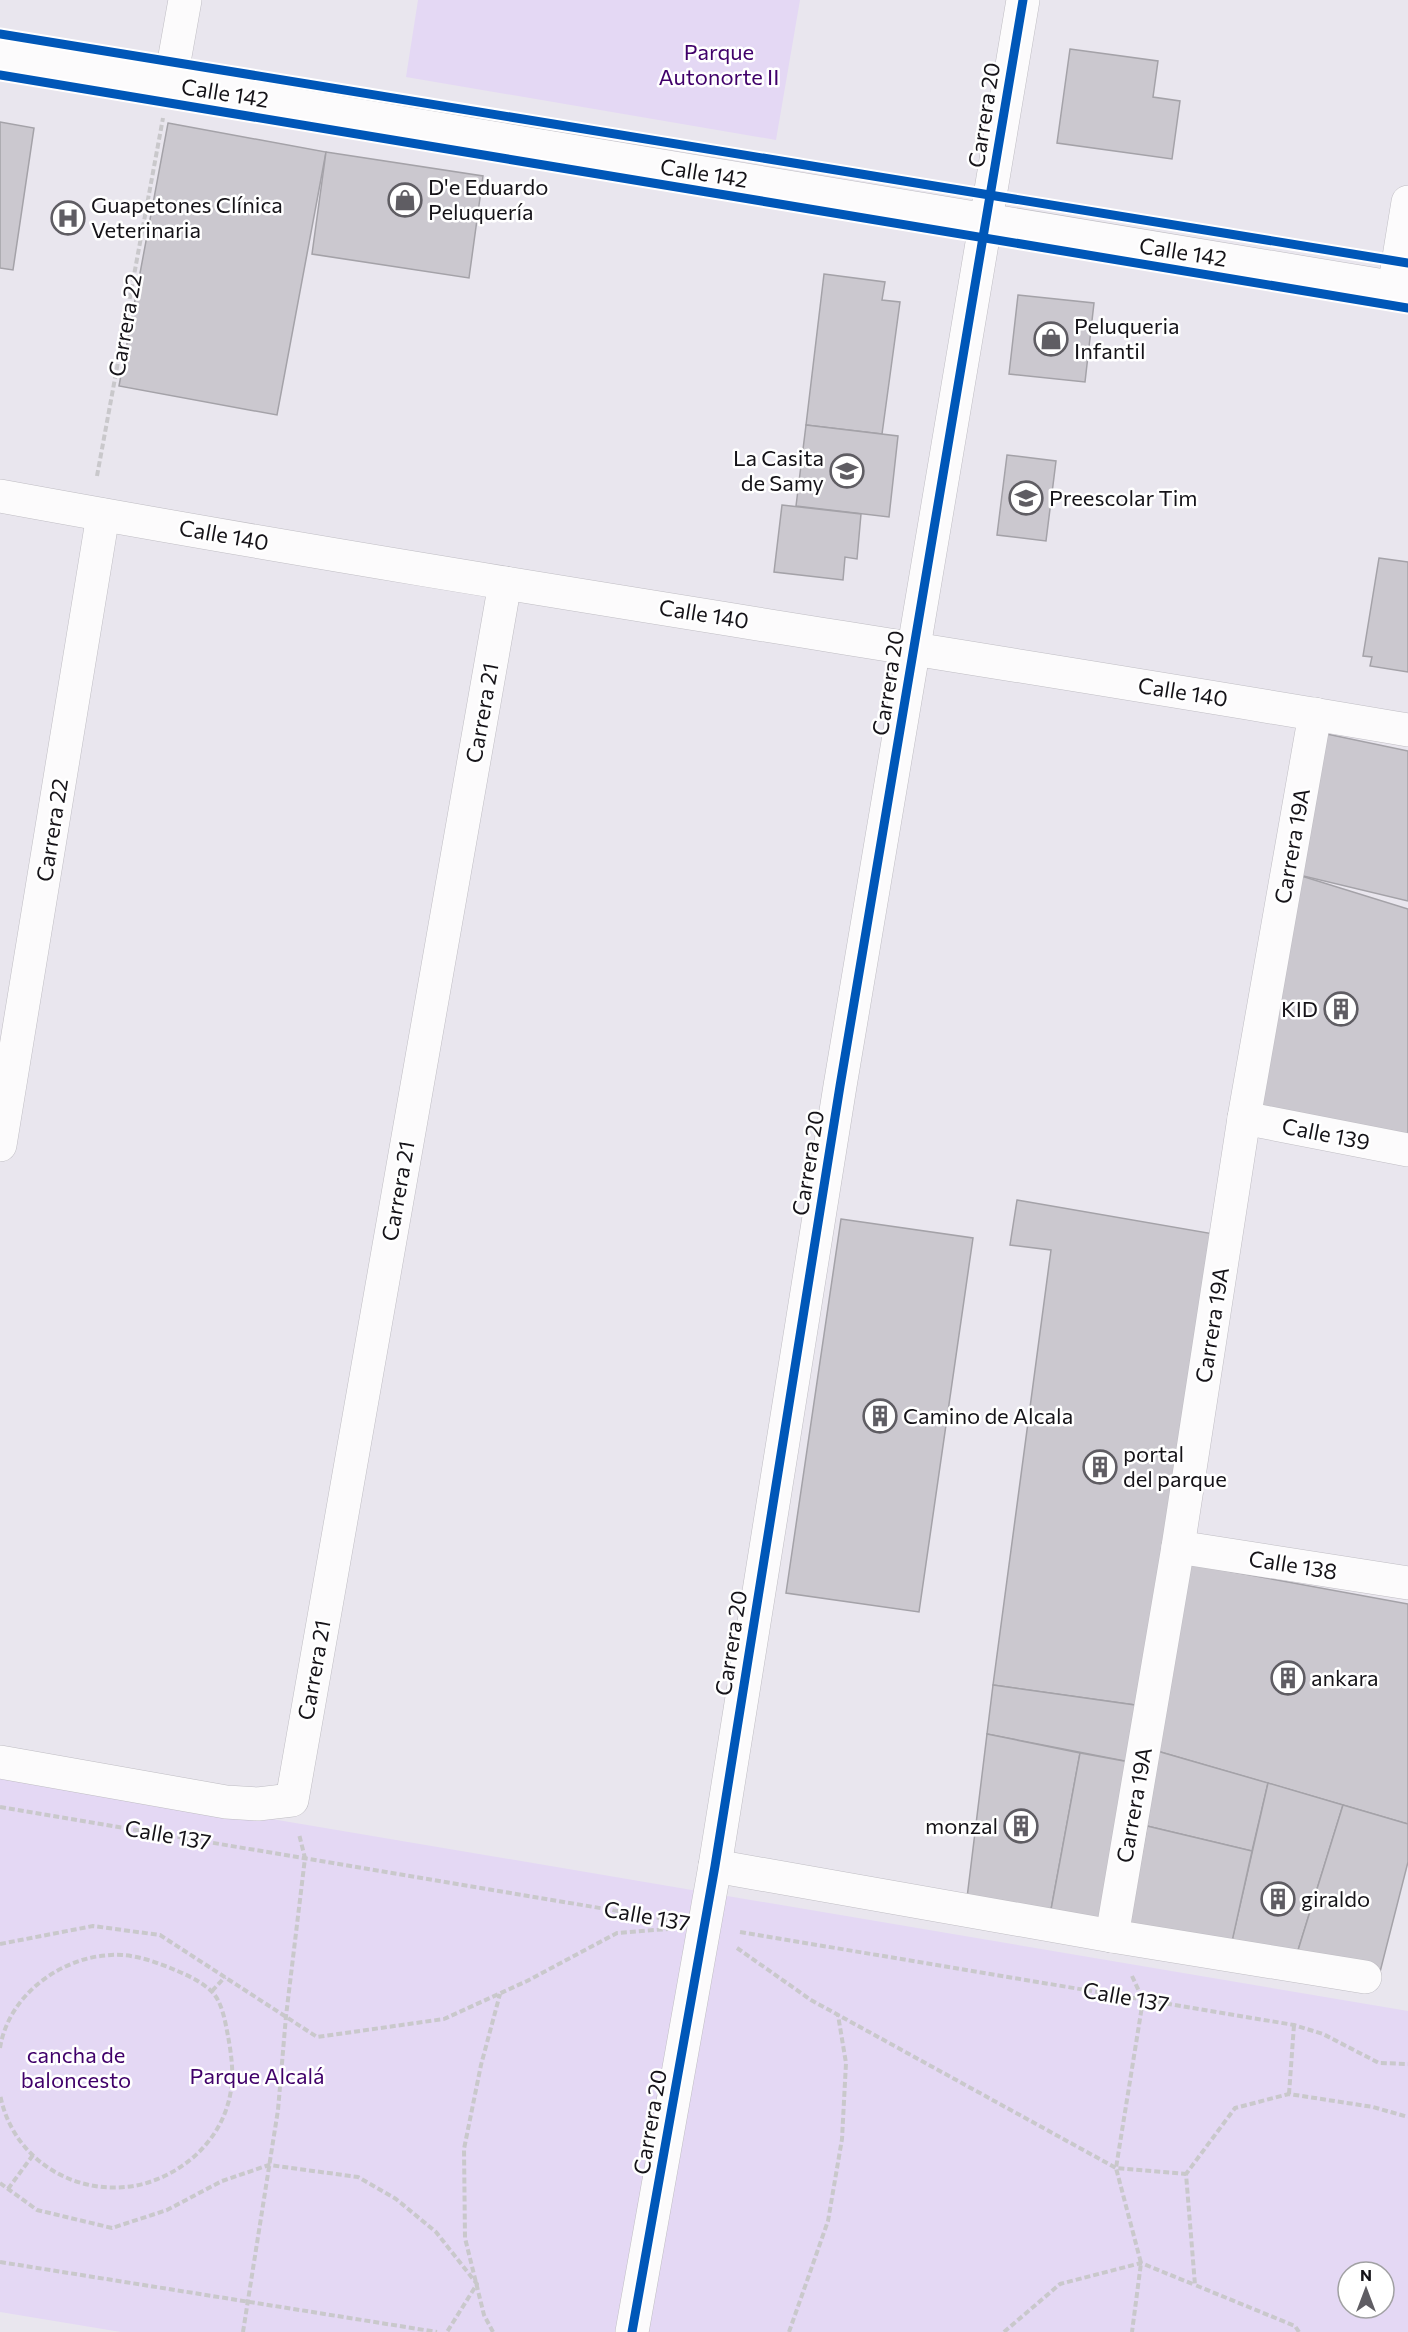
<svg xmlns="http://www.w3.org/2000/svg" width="1408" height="2332" font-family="Commissioner,sans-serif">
<rect width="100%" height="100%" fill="#e9e6ee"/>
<g fill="#e4d8f4" fill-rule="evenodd">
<path d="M418,0h382l-24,140 -370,-63z"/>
<path d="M0,1773l1408,238v321h-1287l-121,-20zM1348,2272h36v36h-36z"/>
</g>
<g fill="#cbc8cf" stroke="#a4a2a8" stroke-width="1.5">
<path d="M1070,49l88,12 -5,36 27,4 -8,58 -115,-16z"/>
<path d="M0,122l34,6 -21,142 -13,-2z"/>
<path d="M168,123l158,29 -49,263 -158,-29z"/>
<path d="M326,152l157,24 -14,102 -157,-24z"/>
<path d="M824,274l61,8 -3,18 18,2 -18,132 -76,-9z"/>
<path d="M1018,295l76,8 -9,79 -76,-8z"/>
<path d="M806,425l92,11 -9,81 -93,-11z"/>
<path d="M1007,455l49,6 -10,80 -49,-6z"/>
<path d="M782,505l79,9 -4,45 -12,-2 -2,23 -69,-8z"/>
<path d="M1379,558l29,4v110l-38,-6 2,-9 -9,-1z"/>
<path d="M1322,733l86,18v150l-113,-27z"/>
<path d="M1295,874l113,35v230l-150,-30z"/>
<path d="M1017,1200l197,34 -72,472 -149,-21 58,-435 -41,-5z"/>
<path d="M841,1219l132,19 -54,374 -133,-19z"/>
<path d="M1184,1563l224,41v220l-251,-73z"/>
<path d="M993,1685l149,21 -7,57 -148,-29z"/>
<path d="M987,1734l93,19 -30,162 -83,-17z"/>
<path d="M1157,1751l111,32 -16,68 -105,-25z"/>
<path d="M1080,1753l55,10 -27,166 -58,-14z"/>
<path d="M1268,1783l75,22 -48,155 -65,-11z"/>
<path d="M1343,1805l65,19v38l-29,114 -84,-16z"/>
<path d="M1147,1826l105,25 -21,95 -103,-18z"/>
</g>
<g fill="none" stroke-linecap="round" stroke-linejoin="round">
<g stroke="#bfbdc3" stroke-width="34">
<g id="minor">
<path d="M170,84l15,-84"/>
<path d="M1394,288l14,-86"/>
<path d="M0,496c468,86 939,154 1408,234"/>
<path d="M1244,1118l164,32"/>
<path d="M0,1145l103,-630"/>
<path d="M1178,1547l230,36"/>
<path d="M0,1762l226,40 32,2 34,-4 213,-1217"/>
<path d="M715,1866l397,70 253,41"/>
<path d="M1112,1936l66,-389 66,-429 71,-404"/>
<path d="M632,2332l83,-466 125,-780 183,-1086"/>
</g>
</g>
<g stroke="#bfbdc3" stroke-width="34">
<path id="secondary" d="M0,56l1408,234"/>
</g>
<g stroke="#c9c8cb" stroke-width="4" stroke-dasharray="6 3" stroke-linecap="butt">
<path d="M97,476l66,-358"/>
<path d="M0,1807l671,113"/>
<path d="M740,1932l554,93 29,9 56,29 29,1"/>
<path d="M0,1944l93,-18 67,9 157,102 127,-18 83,-38 90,-48 51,-4"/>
<path d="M737,1948l74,52 305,168 70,6"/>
<path d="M1132,1976l11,24 -27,168 25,95 -9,69"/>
<path d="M212,1991l13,-14"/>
<path d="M0,2048c9,-56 67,-96 122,-93 17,1 37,8 53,15 12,5 25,11 35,20 12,10 15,31 18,46 3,16 6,37 3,54 -7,47 -44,82 -88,94 -64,16 -131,-23 -143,-90"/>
<path d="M1289,2094l5,-69"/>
<path d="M0,2183l37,27 75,18 55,-18 55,-29 47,-16 89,12 38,22 40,33 41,52 -30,48"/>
<path d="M8,2189l25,-34"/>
<path d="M0,2262l437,70"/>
<path d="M243,2332l35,-222 8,-94 19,-158 -6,-24"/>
<path d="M493,2332l-9,-17 -19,-77 -1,-89 17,-84 19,-71"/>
<path d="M789,2332l39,-111 14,-82 4,-76 -8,-48"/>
<path d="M1004,2332l56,-48 81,-21 54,22"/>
<path d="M1299,2332l-4,-6 -100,-41 -9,-111 49,-66 54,-14 84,13 35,10"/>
</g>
<use href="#minor" stroke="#fcfbfc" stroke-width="33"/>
<use href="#secondary" stroke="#fcfbfc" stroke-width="33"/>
<g stroke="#fff" stroke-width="13">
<g id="cycleway">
<path d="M0,34l1408,229"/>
<path d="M0,75l1408,233"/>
<path d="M632,2332l83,-466 125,-780 183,-1086"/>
</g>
</g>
<use href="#cycleway" stroke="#0057b8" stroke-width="9"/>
</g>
<defs>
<g id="shop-ring" transform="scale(1.725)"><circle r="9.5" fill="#fff" stroke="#5f5d63" stroke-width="1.5"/><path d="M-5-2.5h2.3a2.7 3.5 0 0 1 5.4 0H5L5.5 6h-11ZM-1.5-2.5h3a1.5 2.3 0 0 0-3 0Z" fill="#5f5d63"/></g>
<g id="hospital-ring" transform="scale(1.725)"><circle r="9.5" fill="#fff" stroke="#5f5d63" stroke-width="1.5"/><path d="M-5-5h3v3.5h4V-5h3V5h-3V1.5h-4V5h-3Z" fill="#5f5d63"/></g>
<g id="school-ring" transform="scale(1.725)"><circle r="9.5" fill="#fff" stroke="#5f5d63" stroke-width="1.5"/><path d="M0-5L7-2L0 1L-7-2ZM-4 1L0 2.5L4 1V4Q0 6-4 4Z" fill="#5f5d63"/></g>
<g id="building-ring" transform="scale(1.725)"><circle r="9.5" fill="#fff" stroke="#5f5d63" stroke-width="1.5"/><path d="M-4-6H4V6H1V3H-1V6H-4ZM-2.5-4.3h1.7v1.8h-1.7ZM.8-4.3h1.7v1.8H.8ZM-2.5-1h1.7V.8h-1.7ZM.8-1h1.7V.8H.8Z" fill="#5f5d63"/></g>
</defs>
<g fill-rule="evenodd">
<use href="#shop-ring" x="405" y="200"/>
<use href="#hospital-ring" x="68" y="218"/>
<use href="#shop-ring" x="1051" y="339"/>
<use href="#school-ring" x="847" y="471"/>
<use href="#school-ring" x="1026" y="498"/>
<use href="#building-ring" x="1341" y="1009"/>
<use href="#building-ring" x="880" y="1416"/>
<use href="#building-ring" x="1100" y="1467"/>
<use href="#building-ring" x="1288" y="1678"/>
<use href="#building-ring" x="1021" y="1826"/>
<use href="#building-ring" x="1278" y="1899"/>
</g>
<g text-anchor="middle" stroke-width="5" stroke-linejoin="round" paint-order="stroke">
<g font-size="22" fill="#40006a" stroke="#fff">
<text x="719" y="60">Parque<tspan x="719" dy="25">Autonorte II</tspan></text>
<text x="76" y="2063">cancha de<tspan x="76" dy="25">baloncesto</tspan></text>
<text x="257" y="2084">Parque Alcalá</text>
</g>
<g font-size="22" fill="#151318" stroke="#fff">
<text transform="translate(225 93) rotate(9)" y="8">Calle 142</text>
<text transform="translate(984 115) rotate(-81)" y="8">Carrera 20</text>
<text transform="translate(704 173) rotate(9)" y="8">Calle 142</text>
<text transform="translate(1183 252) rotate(9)" y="8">Calle 142</text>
<text transform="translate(125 325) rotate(-80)" y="8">Carrera 22</text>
<text transform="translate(224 535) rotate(10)" y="8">Calle 140</text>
<text transform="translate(704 614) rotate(9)" y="8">Calle 140</text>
<text transform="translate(888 683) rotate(-81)" y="8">Carrera 20</text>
<text transform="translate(1183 692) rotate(9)" y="8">Calle 140</text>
<text transform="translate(482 713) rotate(-80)" y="8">Carrera 21</text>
<text transform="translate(52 830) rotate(-81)" y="8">Carrera 22</text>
<text transform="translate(1292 846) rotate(-80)" y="8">Carrera 19A</text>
<text transform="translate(1326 1134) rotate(11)" y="8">Calle 139</text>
<text transform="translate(808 1163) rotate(-81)" y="8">Carrera 20</text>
<text transform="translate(398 1191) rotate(-80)" y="8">Carrera 21</text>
<text transform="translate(1212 1325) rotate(-81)" y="8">Carrera 19A</text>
<text transform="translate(1293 1565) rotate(9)" y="8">Calle 138</text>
<text transform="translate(731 1643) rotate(-81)" y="8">Carrera 20</text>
<text transform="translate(314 1670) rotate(-80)" y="8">Carrera 21</text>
<text transform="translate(1134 1805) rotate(-80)" y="8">Carrera 19A</text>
<text transform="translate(168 1835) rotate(10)" y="8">Calle 137</text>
<text transform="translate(647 1916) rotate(10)" y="8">Calle 137</text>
<text transform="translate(1126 1997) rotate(10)" y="8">Calle 137</text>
<text transform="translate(650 2122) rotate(-80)" y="8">Carrera 20</text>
</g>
<g font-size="22" fill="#151318" stroke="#fff" text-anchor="start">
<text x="428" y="195">D'e Eduardo<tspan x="428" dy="25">Peluquería</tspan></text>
<text x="91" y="213">Guapetones Clínica<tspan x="91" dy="25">Veterinaria</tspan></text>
<text x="1074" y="334">Peluqueria<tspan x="1074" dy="25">Infantil</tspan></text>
<text x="824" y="466" text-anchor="end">La Casita<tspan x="824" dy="25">de Samy</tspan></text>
<text x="1049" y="506">Preescolar Tim</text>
<text x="1318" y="1017" text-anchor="end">KID</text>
<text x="903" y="1424">Camino de Alcala</text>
<text x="1123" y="1462">portal<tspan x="1123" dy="25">del parque</tspan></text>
<text x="1311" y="1686">ankara</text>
<text x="998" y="1834" text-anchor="end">monzal</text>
<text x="1301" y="1907">giraldo</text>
</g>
</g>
<g transform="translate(1366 2290)"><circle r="28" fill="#ffffff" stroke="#a1a1a3" stroke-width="1.5"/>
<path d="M0-4.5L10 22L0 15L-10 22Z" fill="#5f5d63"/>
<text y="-9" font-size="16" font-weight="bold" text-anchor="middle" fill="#151318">N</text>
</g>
</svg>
